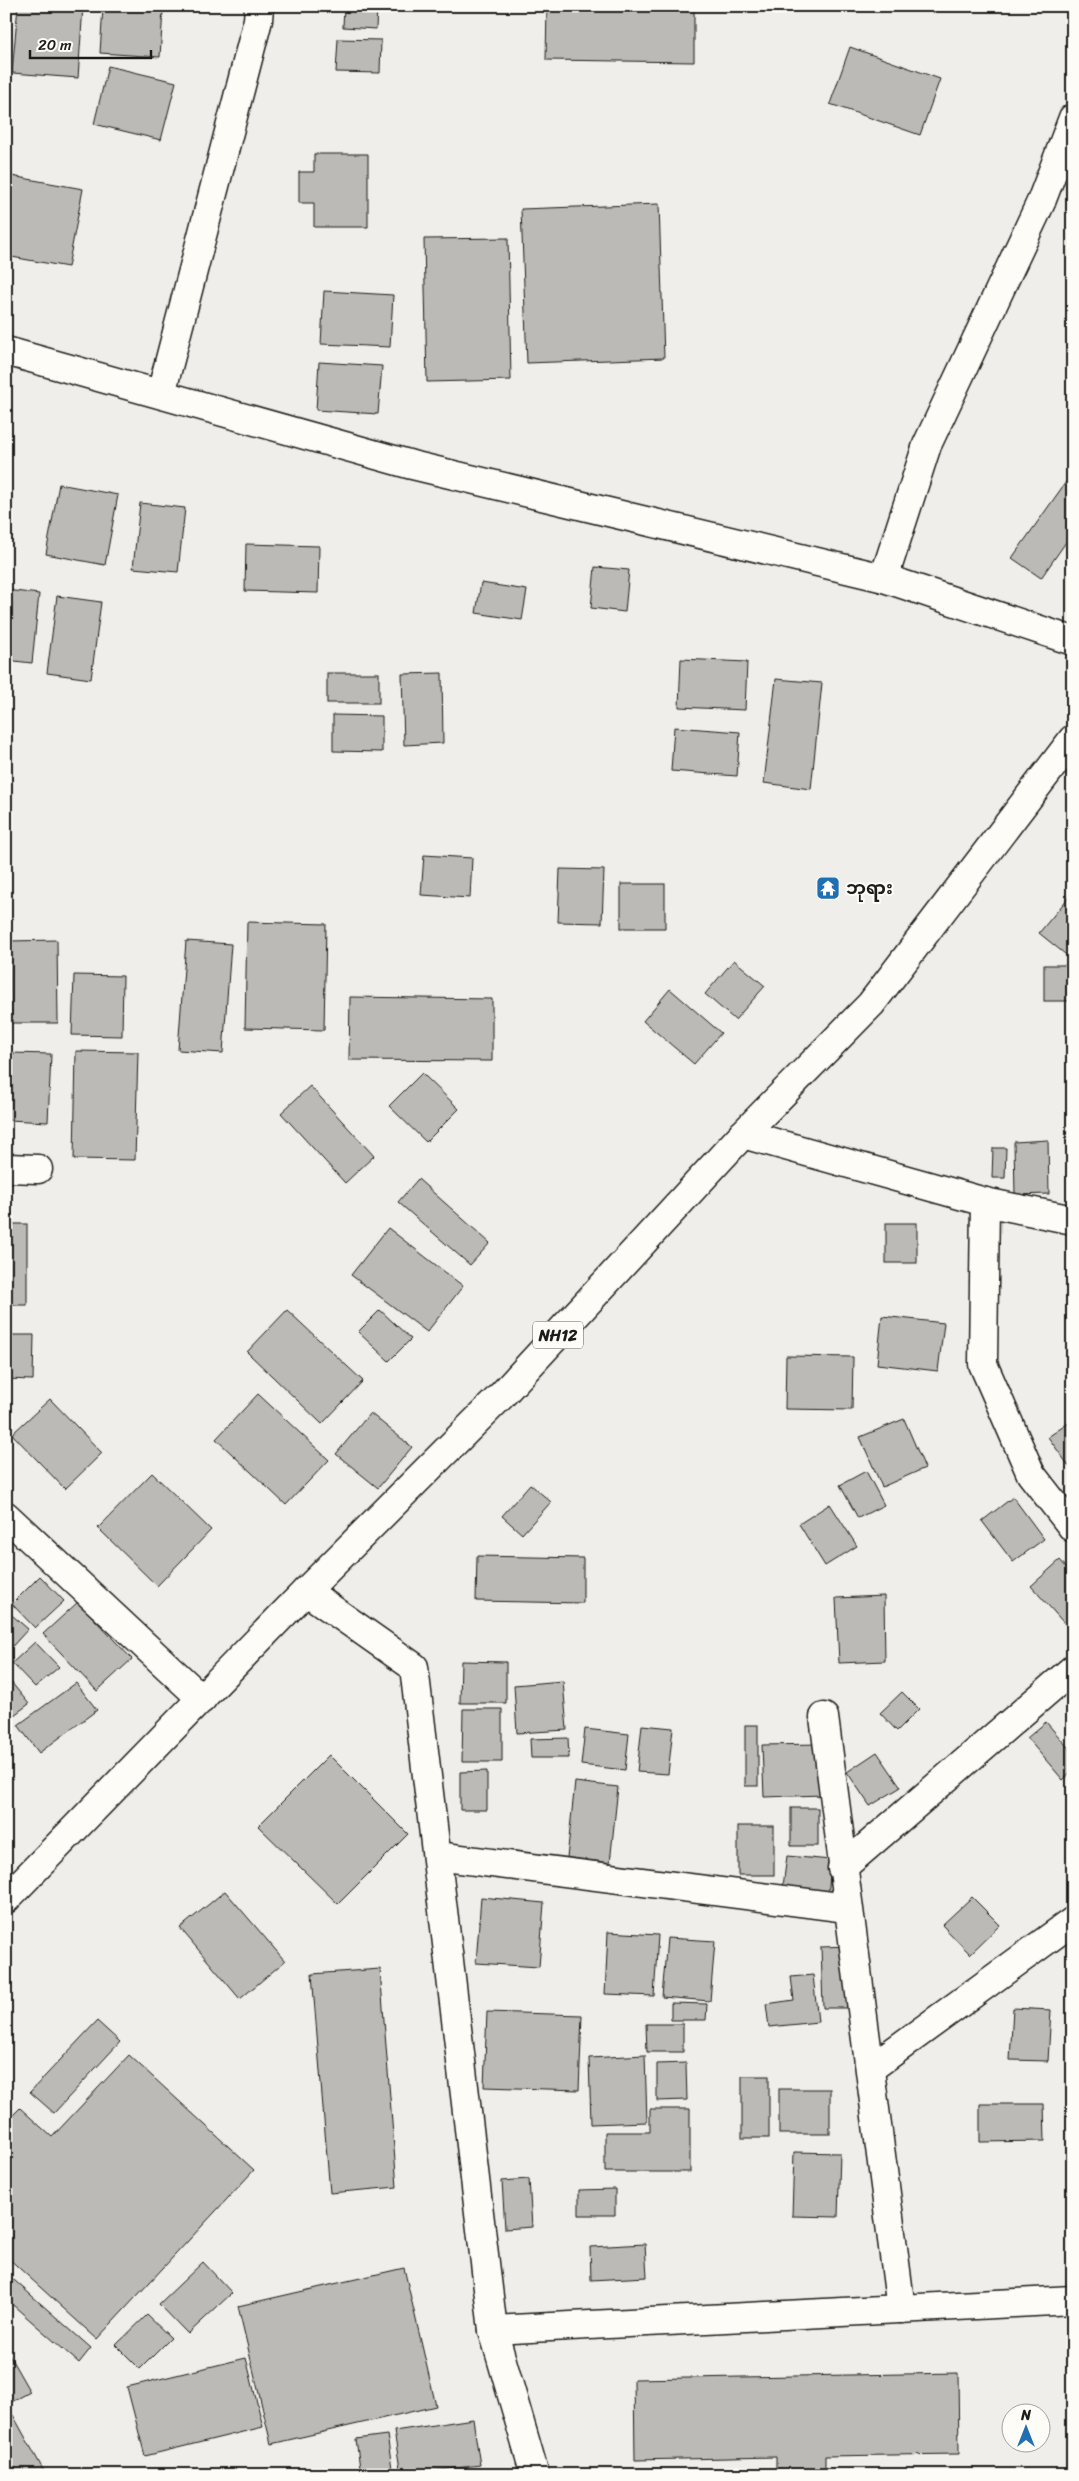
<svg xmlns="http://www.w3.org/2000/svg" width="1079" height="2481" font-family="Sriracha,'Noto Sans Myanmar',sans-serif">
<rect width="100%" height="100%" fill="#f0eeea"/>
<filter id="ink" filterUnits="userSpaceOnUse"><feTurbulence type="fractalNoise" baseFrequency=".02" numOctaves="2"/><feDisplacementMap in="SourceGraphic" scale="10" xChannelSelector="R" yChannelSelector="G"/><feConvolveMatrix kernelMatrix="1 2 1 2 8 2 1 2 1" color-interpolation-filters="sRGB"/></filter>
<g filter="url(#ink)">
<g fill="#bbbab6" stroke="#1c1c1c">
<path d="M18,6h65l-5,72 -66,-5z"/>
<path d="M344,6h33l-1,23 -33,-2z"/>
<path d="M547,6h147v56l-148,-2z"/>
<path d="M103,7l60,3 -3,47 -60,-4z"/>
<path d="M338,39l43,1 -1,33 -44,-1z"/>
<path d="M850,47l90,32 -20,56 -90,-31z"/>
<path d="M108,66l68,16 -15,58 -67,-16z"/>
<path d="M314,154h54v73h-54v-24h-15v-31h15z"/>
<path d="M6,175l77,14 -15,78 -62,-11z"/>
<path d="M659,204l5,154 -137,5 -6,-154z"/>
<path d="M508,238l3,142 -84,2 -3,-143z"/>
<path d="M324,291l69,4 -3,52 -69,-3z"/>
<path d="M319,362l63,4 -4,48 -62,-4z"/>
<path d="M1073,472v60l-32,46 -29,-20z"/>
<path d="M59,484l59,11 -13,70 -59,-11z"/>
<path d="M140,503l45,5 -7,64 -45,-4z"/>
<path d="M246,544l73,2 -1,47 -73,-2z"/>
<path d="M595,567l34,3 -4,42 -34,-4z"/>
<path d="M481,583l46,7 -5,30 -46,-7z"/>
<path d="M6,590l33,4 -7,69 -26,-3z"/>
<path d="M57,596l44,6 -10,77 -44,-6z"/>
<path d="M681,659l66,3 -2,48 -66,-3z"/>
<rect x="327" y="673" width="52" height="30"/>
<path d="M442,673l1,70 -39,2 -2,-71z"/>
<path d="M776,679l46,4 -11,106 -47,-6z"/>
<path d="M333,715l49,1v36l-49,-1z"/>
<path d="M674,727l66,5 -3,44 -66,-5z"/>
<path d="M424,855l48,3 -2,40 -49,-3z"/>
<path d="M560,869l44,1 -2,53 -44,-1z"/>
<rect x="621" y="884" width="44" height="44"/>
<path d="M1073,892v63l-3,3 -31,-25z"/>
<path d="M247,922l79,2 -2,106 -79,-2z"/>
<path d="M57,940l1,83h-47l-1,-82z"/>
<path d="M186,941l45,3 -8,109 -45,-3z"/>
<path d="M734,960l31,26 -30,34 -30,-26z"/>
<rect x="1044" y="965" width="29" height="36"/>
<path d="M74,975l49,1 -1,60 -50,-1z"/>
<path d="M670,989l51,44 -27,31 -51,-43z"/>
<path d="M350,997l142,2v62l-143,-1z"/>
<path d="M76,1051l62,1 -3,108 -61,-1z"/>
<path d="M11,1053l40,1 -3,68 -40,-2z"/>
<path d="M422,1073l37,36 -33,33 -37,-36z"/>
<path d="M310,1086l64,70 -29,27 -64,-70z"/>
<path d="M1048,1140l1,54 -34,1 -1,-53z"/>
<path d="M993,1148h13l-1,30h-13z"/>
<path d="M418,1179l72,64 -20,22 -72,-63z"/>
<rect x="886" y="1223" width="31" height="40"/>
<rect x="6" y="1224" width="21" height="81"/>
<path d="M388,1228l75,58 -36,46 -76,-57z"/>
<path d="M287,1310l76,71 -41,43 -75,-72z"/>
<path d="M380,1310l31,29 -22,22 -31,-29z"/>
<path d="M882,1316l62,7 -6,48 -61,-7z"/>
<path d="M6,1335h28l-1,45 -27,-1z"/>
<path d="M786,1356l67,1 -1,53 -67,-1z"/>
<path d="M258,1394l71,66 -43,45 -70,-66z"/>
<path d="M50,1399l52,54 -37,36 -53,-55z"/>
<path d="M370,1413l42,34 -34,41 -42,-34z"/>
<path d="M904,1419l21,49 -43,19 -22,-50z"/>
<path d="M1073,1420v48l-2,1 -23,-32z"/>
<path d="M866,1471l18,34 -26,13 -18,-33z"/>
<path d="M152,1473l59,57 -54,56 -59,-58z"/>
<path d="M530,1484l21,18 -29,32 -20,-18z"/>
<path d="M1013,1497l31,42 -31,23 -31,-41z"/>
<path d="M830,1504l27,42 -32,20 -26,-42z"/>
<path d="M477,1556l106,2v45l-107,-2z"/>
<path d="M1060,1560l13,15v54l-2,2 -40,-45z"/>
<path d="M40,1576l24,25 -29,27 -23,-24z"/>
<path d="M884,1596l1,65 -46,2 -3,-65z"/>
<path d="M78,1602l54,57 -35,32 -54,-57z"/>
<path d="M6,1610l22,19 -20,22 -2,-2z"/>
<path d="M35,1642l24,25 -24,20 -23,-24z"/>
<path d="M461,1661l45,1v41h-46z"/>
<path d="M6,1676l23,28 -23,17z"/>
<path d="M563,1681l4,49 -50,3 -3,-48z"/>
<path d="M76,1683l21,27 -58,43 -21,-28z"/>
<path d="M902,1692l17,17 -22,22 -17,-18z"/>
<path d="M463,1709h39v53h-40z"/>
<path d="M1046,1722l27,31v18l-10,9 -36,-42z"/>
<path d="M642,1725l31,3 -5,46 -31,-2z"/>
<rect x="745" y="1725" width="13" height="61"/>
<path d="M585,1729l44,5 -4,36 -44,-5z"/>
<path d="M568,1738l1,20h-38l-1,-19z"/>
<path d="M821,1744l2,51 -59,2 -2,-52z"/>
<path d="M877,1752l24,35 -31,19 -23,-34z"/>
<path d="M329,1755l79,79 -70,70 -80,-78z"/>
<path d="M487,1771v39h-27v-38z"/>
<path d="M575,1782l43,5 -8,76 -43,-5z"/>
<rect x="791" y="1808" width="27" height="38"/>
<rect x="738" y="1826" width="36" height="49"/>
<path d="M787,1856l44,4 -3,39 -46,-5z"/>
<path d="M225,1891l60,70 -45,38 -60,-71z"/>
<path d="M481,1897l63,6 -5,64 -63,-4z"/>
<path d="M972,1897l28,28 -30,29 -28,-29z"/>
<path d="M608,1932l50,3 -4,61 -49,-2z"/>
<path d="M667,1938l48,3 -5,60 -48,-4z"/>
<path d="M849,1946l2,62h-28l-2,-61z"/>
<path d="M380,1969l17,218 -67,6 -18,-219z"/>
<path d="M813,1975l5,47 -49,5 -3,-23 28,-4 -3,-23z"/>
<path d="M671,2003l36,1 -1,16h-35z"/>
<path d="M1013,2008l38,2 -3,51 -38,-1z"/>
<path d="M487,2012l95,3 -3,75 -95,-3z"/>
<path d="M97,2021l23,21 -66,71 -24,-21z"/>
<path d="M646,2024h37v28h-36z"/>
<path d="M129,2055l125,115 -157,169 -91,-83v-134l14,-14 32,29z"/>
<path d="M645,2055l2,67 -56,2 -2,-66z"/>
<path d="M686,2063l1,37 -30,1v-37z"/>
<rect x="742" y="2076" width="27" height="62"/>
<rect x="779" y="2089" width="51" height="45"/>
<path d="M980,2104h64l1,37 -65,1z"/>
<path d="M650,2109h40v63h-85v-40h45z"/>
<path d="M794,2152l46,1 -2,64 -46,-1z"/>
<path d="M529,2179l3,48 -27,2 -3,-48z"/>
<path d="M615,2189v26h-36v-25z"/>
<path d="M645,2244l2,33 -56,3 -1,-33z"/>
<path d="M203,2262l29,31 -44,41 -29,-30z"/>
<path d="M404,2268l32,138 -165,38 -33,-138z"/>
<path d="M6,2273l85,75 -12,15 -73,-64z"/>
<path d="M147,2315l24,23 -31,31 -24,-24z"/>
<path d="M6,2350l24,42 -24,13z"/>
<path d="M246,2358l17,69 -118,29 -18,-69z"/>
<path d="M958,2373l1,81 -134,2v19h-49v-18l-141,3 -1,-81z"/>
<path d="M13,2415l33,60h-40v-56z"/>
<path d="M473,2419l7,46 -79,10 -7,-44z"/>
<path d="M387,2435l6,40h-32l-5,-36z"/>
</g>
<g fill="none" stroke-linecap="round" stroke-linejoin="round">
<g stroke="#1c1c1c" stroke-width="31">
<g id="minor">
<path d="M6,351l406,114 472,113 189,63"/>
<path d="M161,394l97,-374 1,-14"/>
<path d="M884,578l43,-133 114,-243 32,-84"/>
<path d="M743,1134l242,68 88,18"/>
<path d="M6,1168l32,1"/>
<path d="M985,1202l-2,162 48,110 42,54"/>
<path d="M6,1516l196,183"/>
<path d="M306,1591l108,76 79,663 42,145"/>
<path d="M824,1717l77,592"/>
<path d="M437,1856l410,52"/>
<path d="M842,1868l231,-199"/>
<path d="M871,2068l202,-147"/>
<path d="M493,2330l580,-30"/>
</g>
</g>
<g stroke="#1c1c1c" stroke-width="31">
<path id="trunk" d="M6,1899l300,-308 195,-195 242,-262 128,-130 202,-265"/>
</g>
<use href="#minor" stroke="#fdfcf7" stroke-width="28"/>
<use href="#trunk" stroke="#fdfcf7" stroke-width="28"/>
</g>
</g>
<defs>
<g id="temple-square" transform="scale(1.25)"><rect x="-9" y="-9" width="18" height="18" rx="4" fill="#1f6fb2" stroke="#fdfcf7"/><path d="M0-6L5-2H3V0L6.5 2.5H4V6H1.5V3h-3V6H-4V2.5H-6.5L-3 0V-2H-5Z" fill="#fff"/></g>
</defs>
<g fill-rule="evenodd">
<use href="#temple-square" x="828" y="888"/>
</g>
<g text-anchor="middle" stroke-width="4" stroke-linejoin="round" paint-order="stroke">
<rect fill="#fdfcf7" stroke="#605f5e" stroke-width="1" x="533" y="1321.5" width="50" height="27" rx="4"/>
<g font-size="16" font-weight="bold" fill="#1c1c1c">
<text x="558" y="1341">NH12</text>
</g>
<g font-size="18" font-weight="bold" fill="#1c1c1c" stroke="#fdfcf7" text-anchor="start">
<text x="846" y="894">ဘုရား</text>
</g>
</g>
<rect width="1079" height="2481" fill="none" stroke="#fdfcf7" stroke-width="25"/>
<rect x="12" y="12" width="1054" height="2456" fill="none" stroke="#1c1c1c" stroke-width="2" filter="url(#ink)"/>
<g transform="translate(1026 2428)"><circle r="24" fill="#fdfcf7" stroke="#a3a29f"/>
<path d="M0-4L9 19L0 12L-9 19Z" fill="#1f6fb2"/>
<text y="-8" font-size="14" font-weight="bold" text-anchor="middle" fill="#1c1c1c">N</text>
</g>
<path d="M30 50v8h121v-8" fill="none" stroke="#1c1c1c" stroke-width="2.5"/>
<text x="38" y="50" font-size="15" fill="#1c1c1c" stroke="#fdfcf7" stroke-width="4" paint-order="stroke">20 m</text>
</svg>
